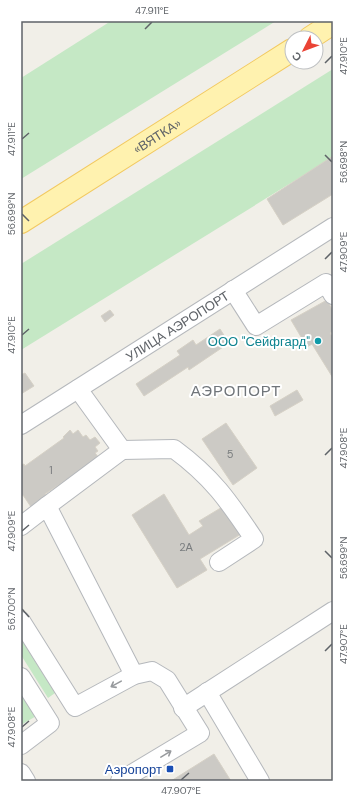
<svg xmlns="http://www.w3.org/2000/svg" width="354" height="802" font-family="'DM Sans',sans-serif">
<rect width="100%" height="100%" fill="#f1efe8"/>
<g fill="#c5e8c5">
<path d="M111,21h165l-255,158v-101z"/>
<path d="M333,69v88l-312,193v-86z"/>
<path d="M21,639l34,54 -7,5 -27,-43z"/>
<path d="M21,677l22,35 -22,13z"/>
</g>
<g fill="#cccac5" stroke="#d6d1c6">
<path d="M333,156v38l-50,31 -16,-26z"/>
<path d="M327,300l6,11v20l-3,2 3,5v40l-21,-34 -5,3 -16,-27z"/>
<path d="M110,310l4,5 -9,7 -4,-6z"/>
<path d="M220,329l9,14 -40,27 -1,-3 -44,29 -8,-12 44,-29 -3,-4 16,-11 3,5z"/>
<path d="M25,373l9,13 -13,8v-19z"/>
<path d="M297,390l6,10 -28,16 -5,-10z"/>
<path d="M226,423l31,45 -24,17 -31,-46z"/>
<path d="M70,430l3,4 5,-4 5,7 3,-2 4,5 5,-3 5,6 -5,4 3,4 -3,2 5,6 -16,9 -39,26 2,2 -16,11 -8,-12 -2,1v-31l3,-1 1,2 39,-28 -1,-1z"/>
<path d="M164,494l25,41 14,-9 -4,-5 25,-15 17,28 -41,25 7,11 -30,18 -45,-73z"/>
<path d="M214,754l17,27h-60z"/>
</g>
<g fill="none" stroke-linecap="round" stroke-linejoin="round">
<g stroke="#b5b8bc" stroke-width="20">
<g id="minor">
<path d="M233,290l23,36 70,-43 7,12"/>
<path id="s1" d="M21,425l312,-198"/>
<path d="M122,450l52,-1c38,28 54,51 80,90l-35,23"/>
<path d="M47,506l75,-56 -44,-61"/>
<path d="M21,526l26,-20 87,169"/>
<path d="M21,621l54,86 59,-32 18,-4 15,9 33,53 -80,48"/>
<path d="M21,677l29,46 -29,22"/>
<path d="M207,692l53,89"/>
<path d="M183,708l150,-97"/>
<path d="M21,773l5,8"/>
</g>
</g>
<g stroke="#f2c960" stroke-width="24">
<g id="major">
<path d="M310,38l23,-15"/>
<path id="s2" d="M21,222l271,-172"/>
</g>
</g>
<use href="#minor" stroke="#fff" stroke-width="18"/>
<use href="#major" stroke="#fff2af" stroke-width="22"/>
</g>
<defs><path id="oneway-shaft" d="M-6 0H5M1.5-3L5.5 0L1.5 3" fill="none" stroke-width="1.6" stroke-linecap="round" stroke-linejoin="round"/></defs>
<g stroke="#979a9d">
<use href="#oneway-shaft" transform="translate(116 684) rotate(151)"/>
<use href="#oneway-shaft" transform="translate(166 754) rotate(-31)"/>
</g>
<path fill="none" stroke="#5f6368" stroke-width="1.5" d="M145,29l7,-7M325,63l7,-7M22,139l7,-6M325,155l7,7M22,214l7,7M325,259l7,-7M22,335l7,-6M325,455l7,-7M22,531l7,-6M325,551l7,7M22,609l7,8M325,651l7,-7M22,727l7,-6M181,780l8,-7"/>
<circle fill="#0f9aa8" stroke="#fff" stroke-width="1.5" cx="318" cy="341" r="4"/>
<rect fill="#1a4fb4" stroke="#fff" stroke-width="1.5" x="166" y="765" width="8" height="8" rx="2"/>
<g text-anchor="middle" stroke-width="4" stroke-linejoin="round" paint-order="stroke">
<g font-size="11" fill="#7a7d7f">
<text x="230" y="458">5</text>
<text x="51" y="474">1</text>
<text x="186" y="551">2А</text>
</g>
<g font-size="13" fill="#5f6368" stroke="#fff">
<text dy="5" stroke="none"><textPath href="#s2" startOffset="161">«ВЯТКА»</textPath></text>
<text dy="5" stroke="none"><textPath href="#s1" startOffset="185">УЛИЦА АЭРОПОРТ</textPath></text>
</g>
<g font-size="13" fill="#0d838f" stroke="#fff" text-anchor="end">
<text x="310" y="346">ООО "Сейфгард"</text>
</g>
<g font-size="13" fill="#164399" stroke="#fff" text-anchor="end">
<text x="162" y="774">Аэропорт</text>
</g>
<g font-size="15" letter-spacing="1" fill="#70757a" stroke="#fff">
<text x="236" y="396">АЭРОПОРТ</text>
</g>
</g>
<rect width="354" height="802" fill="none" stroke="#ffffff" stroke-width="44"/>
<g transform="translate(304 50) rotate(228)"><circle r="19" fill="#ffffff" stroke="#bfc1c3"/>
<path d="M0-3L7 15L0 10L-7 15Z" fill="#ea4335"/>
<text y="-6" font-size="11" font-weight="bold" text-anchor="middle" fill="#5f6368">С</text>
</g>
<rect x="22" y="22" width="310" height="758" fill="none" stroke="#5f6368" stroke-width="1.5"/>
<g font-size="10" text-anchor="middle" fill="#5f6368">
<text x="152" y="14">47.911°E</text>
<text transform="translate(343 56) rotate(-90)" y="4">47.910°E</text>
<text transform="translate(11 139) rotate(-90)" y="4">47.911°E</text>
<text transform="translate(343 162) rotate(-90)" y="4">56.698°N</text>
<text transform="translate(11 214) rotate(-90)" y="4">56.699°N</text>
<text transform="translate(343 252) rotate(-90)" y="4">47.909°E</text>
<text transform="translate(11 335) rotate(-90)" y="4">47.910°E</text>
<text transform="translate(343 448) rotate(-90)" y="4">47.908°E</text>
<text transform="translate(11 531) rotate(-90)" y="4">47.909°E</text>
<text transform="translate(343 558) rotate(-90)" y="4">56.699°N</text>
<text transform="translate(11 609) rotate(-90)" y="4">56.700°N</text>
<text transform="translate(343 644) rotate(-90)" y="4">47.907°E</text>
<text transform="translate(11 727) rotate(-90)" y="4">47.908°E</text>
<text x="181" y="794">47.907°E</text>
</g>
</svg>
